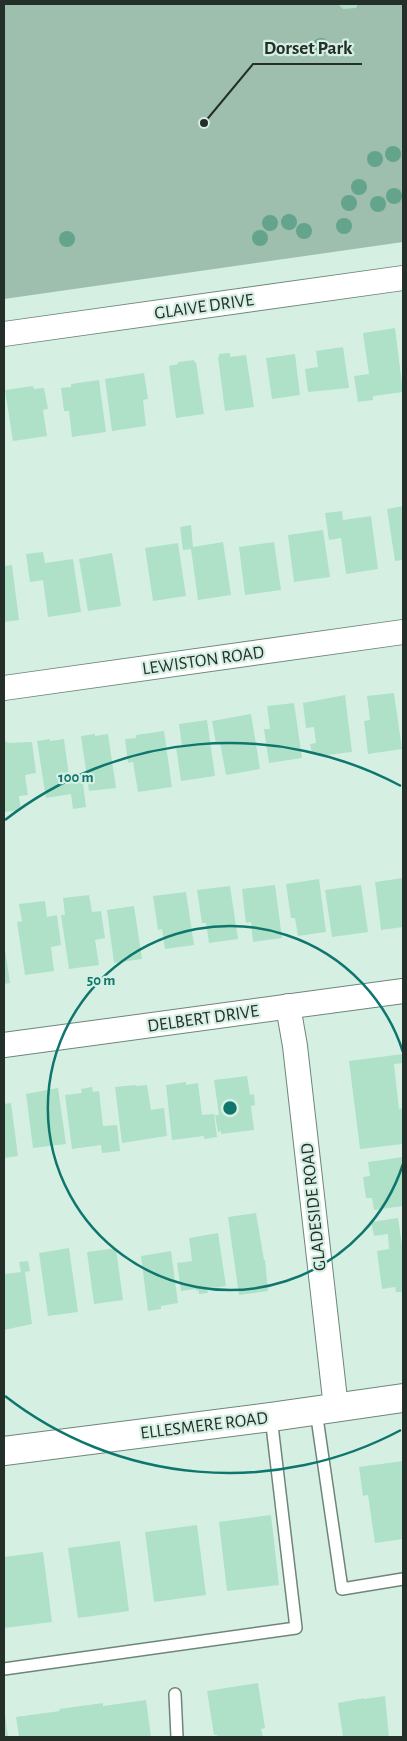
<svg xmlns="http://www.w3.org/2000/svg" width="407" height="1741" font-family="'Alegreya Sans',sans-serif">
<rect width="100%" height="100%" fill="#d5f0e3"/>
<path fill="#9ebeae" d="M4,4h399v238l-399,57z"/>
<g fill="#aee1c8">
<path d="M338,4h20l-2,4 -13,1z"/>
<path d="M395,328l8,64 -30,4v4l-15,2 -4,-26 15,-2 -6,-41z"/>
<path d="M343,347l6,41 -41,4 -3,-23 13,-2 -2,-16z"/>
<path d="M230,353v4l16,-2 8,52 -29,4 -7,-54h1v-3z"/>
<path d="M295,354l5,41 -28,4 -6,-41z"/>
<path d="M194,360v2h2l8,52 -28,4 -7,-52 9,-2v-2z"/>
<path d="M144,373l4,26 -5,1 3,26 -34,5 -7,-52z"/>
<path d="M99,380l7,52 -34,5 -3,-26h-5l-3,-23 10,-1v-3z"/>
<path d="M33,386l1,3 10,-1 4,21 -5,1 4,26 -34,5 -8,-51z"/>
<path d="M403,506v54l-8,1 -8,-52z"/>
<path d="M342,511l1,9 28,-4 7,53 -32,5 -5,-36 -12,2 -4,-27z"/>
<path d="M191,525l2,22 30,-5 8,53 -33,5 -7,-51 -8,1 -3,-23z"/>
<path d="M323,530l7,47 -36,5 -6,-47z"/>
<path d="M274,542l7,48 -36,5 -6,-48z"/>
<path d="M178,543l8,53 -33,5 -8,-53z"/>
<path d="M43,552l2,11 28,-4 8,53 -33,5 -5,-37 -13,2 -4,-28z"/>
<path d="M112,553l9,53 -33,5 -9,-52z"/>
<path d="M12,565l7,55 -15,2v-56z"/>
<path d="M394,693l8,56 -34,5 -4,-33 6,-1 -3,-24z"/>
<path d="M345,695l7,57 -34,4v-4l-6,1 -2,-9 6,-1 -2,-16 -8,1 -3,-25z"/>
<path d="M294,703l8,55 -33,5 -5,-34h6l-3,-23z"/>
<path d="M251,714l9,55 -34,6 -6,-32 -4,1 -4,-23z"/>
<path d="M207,720l8,56 -34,5 -5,-34 6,-1 -3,-22z"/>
<path d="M164,731l8,56 -34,5 -5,-30 -5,1 -3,-24 11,-1v-3z"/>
<path d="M95,734v2l13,-2 8,54 -27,3 -8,-55z"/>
<path d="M50,739v2l14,-2 5,37 13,-1 4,32 -13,2 -2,-15 -25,4 -9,-57z"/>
<path d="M7,741v2l25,-1 4,31 -11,2 3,20 -9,1 2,14 -17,2v-70z"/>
<path d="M403,878v49l-22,3 -6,-48z"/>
<path d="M319,879l7,53 -28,4 -3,-18h-4l-5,-34z"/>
<path d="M275,885l7,53 -29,4 -2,-20 -5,1 -4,-34z"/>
<path d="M361,885l7,47 -36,5 -7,-47z"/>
<path d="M230,886l8,53 -29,4 -3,-20h-4l-5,-33z"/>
<path d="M186,892l8,53 -29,4 -3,-20 -4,1 -5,-34z"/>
<path d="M89,895l3,17 9,-1 4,27 -10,2 4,25 -30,4 -8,-54h4l-2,-17z"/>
<path d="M45,901l2,16 10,-2 4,30 -10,2 3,24 -29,4 -8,-53 5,-1 -3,-17z"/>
<path d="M134,906l8,53 -28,4 -7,-53z"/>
<path d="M4,942l6,41 -6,1z"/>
<path d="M403,1054v9l-9,1 5,45 4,-1v36l-43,5 -11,-88z"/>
<path d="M247,1076l3,19 4,-1 1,11 -4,1 3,24 -33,4v-3l-3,1 -3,-17h4l-5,-35z"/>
<path d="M186,1082v3l12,-2 4,32 12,-1 3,23 -13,2v-3l-32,4 -6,-55z"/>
<path d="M135,1085l1,1 11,-1 4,25 13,-2 3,28 -45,7 -7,-56z"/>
<path d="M92,1087l1,5 6,-1 4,35 14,-1 3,26 -18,2 -1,-8 -29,4 -7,-54 17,-2 -1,-4z"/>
<path d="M58,1088l8,56 -33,4 -7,-54z"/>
<path d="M11,1103l7,53 -14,2v-54z"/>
<path d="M403,1157v49l-29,4 -2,-12h-6l-3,-21 7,-1 -2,-14z"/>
<path d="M256,1213l8,47h1l3,31 -29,4 -11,-78z"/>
<path d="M398,1218l4,27h1v47h-7l-1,-5 -13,2 -5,-38 12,-2 -1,-15 -14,2 -3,-14z"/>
<path d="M218,1233l8,53 -19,3 1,4 -9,1 -1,-4 -2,1v-2l-15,2 -4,-28 15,-2 -3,-23z"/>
<path d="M69,1248l9,64 -30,4 -9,-63z"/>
<path d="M116,1248l7,52 -29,4 -7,-52z"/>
<path d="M171,1251l7,52 -17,3v3l-13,2 -7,-55z"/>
<path d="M28,1261l2,10 -5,1 7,52 -28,6v-56l17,-2 -2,-10z"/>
<path d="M403,1461v78l-28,4 -7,-48 -5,1 -4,-29z"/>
<path d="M271,1515l8,70 -52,6 -8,-69z"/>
<path d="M197,1525l9,70 -52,7 -9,-70z"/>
<path d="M120,1541l9,70 -51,7 -10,-70z"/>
<path d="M43,1552l9,70 -48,6v-71z"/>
<path d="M258,1683l7,45 -4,1 2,8h-46v-2h-3l-7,-44z"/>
<path d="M385,1696l4,41h-46l-5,-34 26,-5v1z"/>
<path d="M146,1700l5,37h-132l-3,-20 44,-6 -1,-2 44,-6v3z"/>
<path d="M4,1714h1l3,23h-4z"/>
</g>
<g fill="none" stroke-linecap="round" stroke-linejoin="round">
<g stroke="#6e867a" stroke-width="14">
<g id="lane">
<path d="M316,1411l26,178 61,-10"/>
<path d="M4,1669l292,-41 -25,-211"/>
<path d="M175,1694l2,43"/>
</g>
</g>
<g stroke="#6e867a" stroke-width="26">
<g id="street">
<path d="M4,334l399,-56"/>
<path d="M4,688l399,-56"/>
<path d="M288,1006l7,40 41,362"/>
<path d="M4,1045l399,-54"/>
</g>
</g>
<g stroke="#6e867a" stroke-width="30">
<path id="secondary" d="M4,1451l267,-34 132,-19"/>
</g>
<use href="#lane" stroke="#fff" stroke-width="11"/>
<use href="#street" stroke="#fff" stroke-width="24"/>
<use href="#secondary" stroke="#fff" stroke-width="28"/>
</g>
<g fill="#64a38c">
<circle cx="321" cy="46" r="8"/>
<circle cx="393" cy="154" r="8"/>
<circle cx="375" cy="159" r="8"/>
<circle cx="359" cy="187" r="8"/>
<circle cx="394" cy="196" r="8"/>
<circle cx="349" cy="203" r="8"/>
<circle cx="378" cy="204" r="8"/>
<circle cx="289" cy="222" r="8"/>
<circle cx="270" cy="223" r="8"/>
<circle cx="344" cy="226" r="8"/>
<circle cx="304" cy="231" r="8"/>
<circle cx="260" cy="238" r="8"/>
<circle cx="67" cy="239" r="8"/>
</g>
<g fill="none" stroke="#0f766e" stroke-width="2.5">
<path d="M403 1164A182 182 0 1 1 403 1052"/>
<path d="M401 1430A365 365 0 0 1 5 1396M5 820A365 365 0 0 1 401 786"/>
</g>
<g text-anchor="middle" stroke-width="4.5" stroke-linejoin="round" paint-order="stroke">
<g font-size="18" fill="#252f2a" stroke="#d5f0e3">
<text transform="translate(204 306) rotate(-8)" y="6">GLAIVE DRIVE</text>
<text transform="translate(203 660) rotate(-8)" y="6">LEWISTON ROAD</text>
<text transform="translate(203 1018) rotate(-8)" y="6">DELBERT DRIVE</text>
<text transform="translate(313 1207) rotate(-96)" y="6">GLADESIDE ROAD</text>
<text transform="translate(204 1425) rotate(-7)" y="6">ELLESMERE ROAD</text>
</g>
</g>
<circle cx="230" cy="1108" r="8" fill="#0f766e" stroke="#d5f0e3" stroke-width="2.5"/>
<g font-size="15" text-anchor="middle" font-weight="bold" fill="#0f766e" stroke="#d5f0e3" stroke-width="4.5" stroke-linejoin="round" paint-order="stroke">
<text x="76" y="782">100 m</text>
<text x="101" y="985">50 m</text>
</g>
<path fill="none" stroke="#252f2a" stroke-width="2" d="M204 123L253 64H362"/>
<circle fill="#252f2a" stroke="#d5f0e3" stroke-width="2" cx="204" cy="123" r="5"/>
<g font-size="19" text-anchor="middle" font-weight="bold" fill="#252f2a" stroke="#d5f0e3" stroke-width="4.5" stroke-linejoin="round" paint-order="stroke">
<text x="308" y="54">Dorset Park</text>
</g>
<rect width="407" height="1741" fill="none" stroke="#252f2a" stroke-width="10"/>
</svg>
